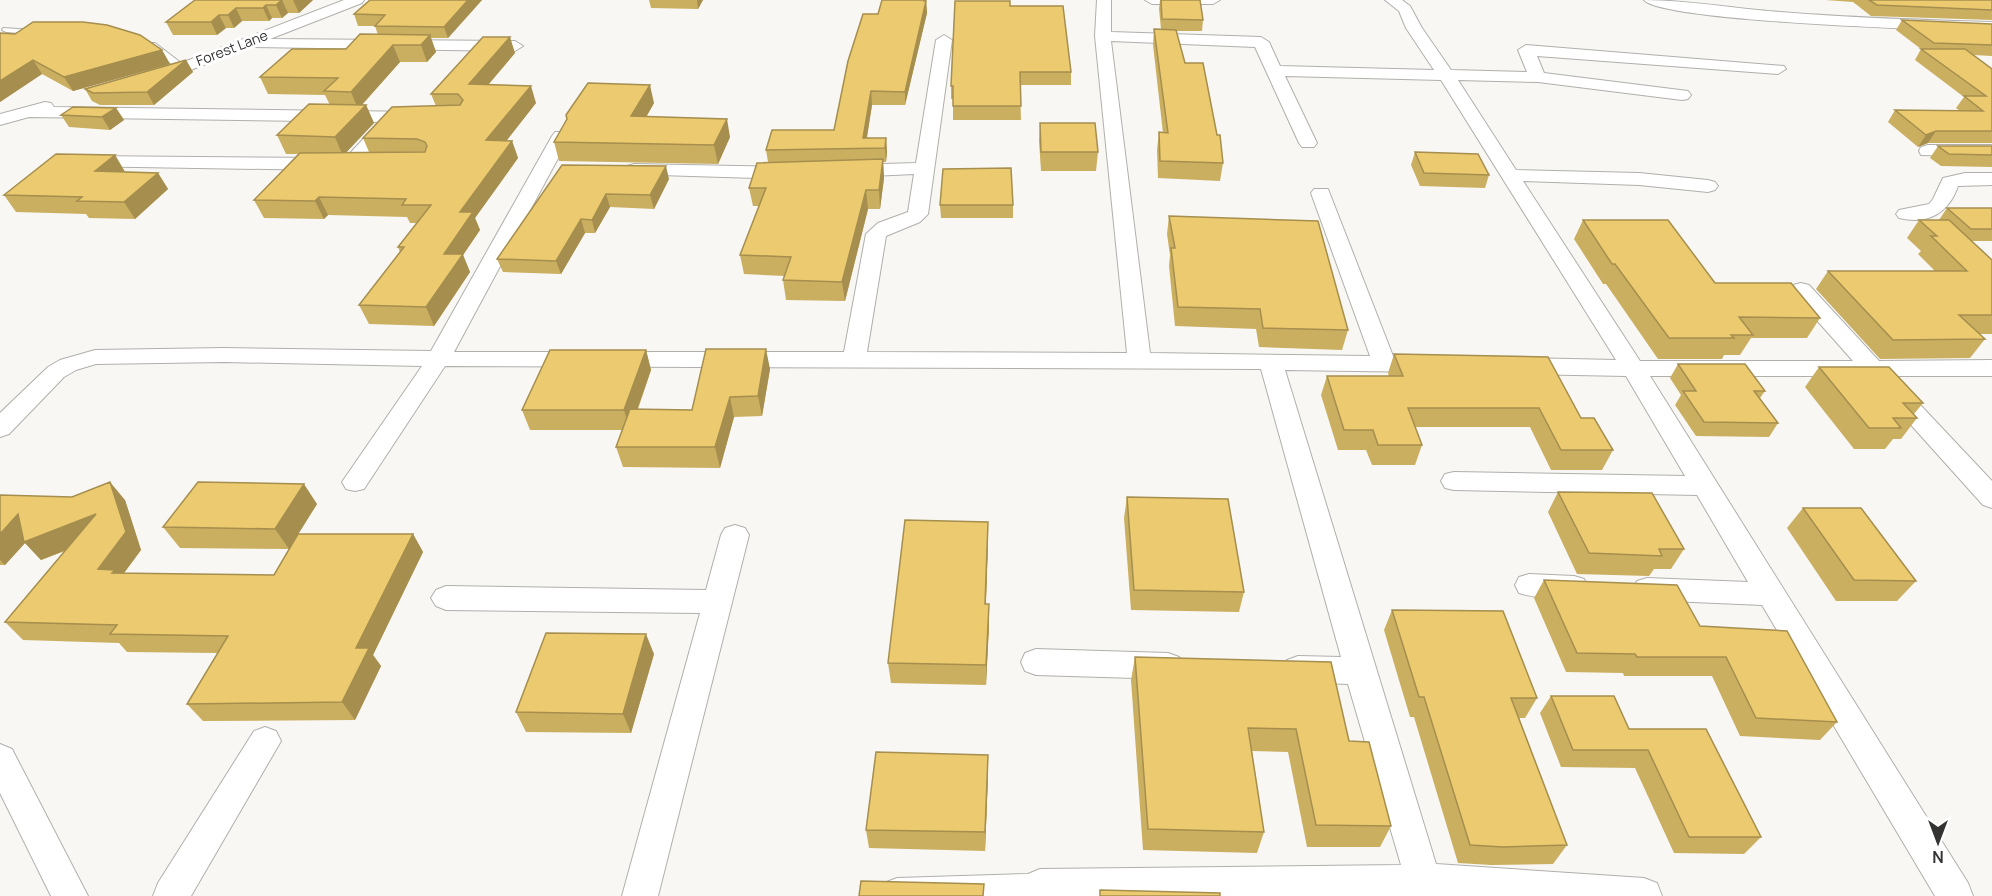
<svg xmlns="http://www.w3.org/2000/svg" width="1992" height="896" font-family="Manrope,sans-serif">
<rect width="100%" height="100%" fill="#f8f7f3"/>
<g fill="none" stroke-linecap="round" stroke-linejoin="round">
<g stroke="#b0afac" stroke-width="2">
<g id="service">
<path d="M3,28l31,2 4,2 -4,2 -28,-2 -4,-2z"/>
<path d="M149,43h6l30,23v4h-6l-30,-23z"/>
</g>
</g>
<g stroke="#b0afac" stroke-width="2">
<g id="minor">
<path d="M344,0h20l-2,3 -92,36 245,2 8,5 -8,5 -265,-4 -62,24 -33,9 -8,-5 2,-4 27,-6z"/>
<path d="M1097,0h14v32l150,5 8,5 11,24 154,4 -28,-42 -7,-17 -14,-11h17l8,6 12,22 29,42 76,2 -9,-22 8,-5 258,21 2,3 -8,5 -241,-18 7,17 144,18 3,4 -3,4 -6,1 -144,-18 -80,-2 58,90 123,3 69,7 7,2 3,4 -3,4 -7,2 -69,-7 -116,-4 117,180h213l-63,-71 3,-5 8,-2 8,2 70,76 113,-1v16h-99l99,105v27l-9,-3 -116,-129h-217l318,507 5,13h-38l-173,-291 -115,-5 -10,-3 -4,-8 4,-8 10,-3 101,4 -51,-87 -243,-5 -9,-2 -4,-7 4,-7 9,-2 231,4 -59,-100 -107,-2 -8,-3 -4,-5 4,-5 8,-3 97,2 -175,-280 -156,-4 32,67 -3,4h-12l-3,-4 -44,-96 -144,-6 39,312 220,3 -59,-163 3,-4h14l65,167 40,3 4,5 -4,5 -8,3 -140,-2 151,494 208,14 13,5 5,13h-783l5,-13 13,-5 131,-4 12,-5 361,-4 -53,-181 -50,-2 -11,-4 -4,-9 4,-9 11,-4 43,1 -80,-288 -816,-3 -81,123 -9,2 -9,-2 -4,-7 80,-116 -198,-4 -128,2 -20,6 -12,7 -55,57 -9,3v-24l48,-46 12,-7 35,-10 129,-2 207,3 121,-215 3,-4h12l3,4 -116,216h390l22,-118 12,-11 30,-11 6,-38 -64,3 -7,-2 -2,-4 2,-4 7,-2 66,-2 20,-123 8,-5 8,5 -24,174 -8,8 -34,14 -19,116 260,1 -32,-317z"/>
<path d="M1145,0h75l-7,4h-61z"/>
<path d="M1644,0c46,0 91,9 137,12 70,6 141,8 211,10v10c-46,-2 -329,-10 -348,-32z"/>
<path d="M45,102l6,1 3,4 365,5 6,1 3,4 -3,4 -28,1 -41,46h-14l-2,-4 39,-42 -350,-5 -29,8v-11z"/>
<path d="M1928,145h64v12l-71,-2 -2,-4 2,-4z"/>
<path d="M84,156l240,2 7,2 2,4 -2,4 -7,2 -247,-4 -2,-4 2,-4z"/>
<path d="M634,164l155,3 7,2 2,4 -2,4 -7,2 -162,-5 -2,-4 2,-4z"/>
<path d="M1965,173h27v12l-34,1c-9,27 -30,39 -59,32l-3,-4 3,-4 30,-6 4,-5 10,-21z"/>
<path d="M735,525l10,3 4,7 -91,361h-36l78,-283 -254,-3 -10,-4 -5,-8 5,-8 10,-4 260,4 15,-55 4,-7z"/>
<path d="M1529,574l45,2 10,3 4,8 -4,8c-19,6 -46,4 -65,-2l-4,-8 4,-8z"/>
<path d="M1036,649l132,4 11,4 4,9 -4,9 -11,4 -132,-4 -11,-4 -4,-9 4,-9z"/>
<path d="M265,727l11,4 5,10 -90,155h-38l5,-13 96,-152z"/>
<path d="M0,744l12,5 76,147h-37l-51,-103z"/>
</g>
</g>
<use href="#service" fill="#fff" fill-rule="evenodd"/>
<use href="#minor" fill="#fff" fill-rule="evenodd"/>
</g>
<g fill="#cbaf60">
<path d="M195,0h118l-14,13h-11l-6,5h-10l-3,3h-27l-8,7h-8l-9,7h-44l-7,-13z"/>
<path d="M482,0l-34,38h-17l5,14 -9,10h-27l-38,43h4l8,18 -28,29h23l-6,-14 73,-32 -5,-12 84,-41 -26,31 47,19 -30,38h6l6,17 -43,60 5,12 -17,25 7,17 -36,54 -65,-2 -10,-19 41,-53 -2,-5 19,-24h-7l-3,-6 -79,-2 -4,4 -60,-1 -10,-18 44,-46h-12l-9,-19 53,-30 -5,-10 -57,-1 -8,-17 86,-28 32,-14 -3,-9h-17l-4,-12z"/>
<path d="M649,0h54l-5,9 -47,-1z"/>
<path d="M926,0l1,13 -22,92h-33l-5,33h19l1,14 -1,10h-3l1,16 -4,31h-12l-23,92 -59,-1 -3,-20 2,-4 -41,-2 -4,-19 19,-49h-6l-4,-18 19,-26 -2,-12 68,-20z"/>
<path d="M1160,0l43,20 -1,11h-26l9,32 32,72 6,28 -3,18 -62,-3 -1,-28 2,-18 4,1 -10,-88 1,-16h7l-2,-20z"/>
<path d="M1825,0h167v20l-121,-4 -18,-14z"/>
<path d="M1010,6l61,66v13h-51l1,35h-68v-21h-2v-13z"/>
<path d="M1902,20l90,4v32l-18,-1 18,14v74h-64l-10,4 -30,-25 7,-12 65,1 -4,-3 8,-11 -49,-37 6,-11 -25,-19z"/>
<path d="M0,33l162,17 8,14 -97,27 -31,-17 -42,28z"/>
<path d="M186,60l7,12 -39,33h-54l-8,-4 -7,-12z"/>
<path d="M654,103l-8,14 84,20 -12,27 -159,-3 -5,-19z"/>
<path d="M116,108l8,12 -14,10 -41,-3 -8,-12z"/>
<path d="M1040,123l58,29 -2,19h-55l-2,-30z"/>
<path d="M1938,146h54v21l-51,-1 -11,-8z"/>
<path d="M1415,152l74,23 -4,13 -65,-2 -9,-21z"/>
<path d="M115,155l10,17 33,1 10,16 -33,30 -46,-1 -3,-4 -70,-2 -12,-17z"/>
<path d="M562,165l107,14 -15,30 -44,-2 -15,26h-10l-24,41 -58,-2 -6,-13z"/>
<path d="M940,205h73v13h-72z"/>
<path d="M1947,208h45v33h-20l20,19v74h-13l6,5 -15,19 -90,1 -64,-70 12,-18h107l-17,-17 3,-3 -14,-13 12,-18h20z"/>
<path d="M1169,216l179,114 -6,20 -83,-3 -3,-18 -81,-3 -6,-60 1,-11 -3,-21z"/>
<path d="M1583,220l132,63 105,35 -13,20h-56l-11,17h-16l-2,4h-64l-52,-75h-3l-29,-45z"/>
<path d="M646,350l5,20 -13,39 54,1 78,-41 -8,47 -28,1 -14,51 -97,-1 -7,-20 6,-17h-92l-8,-20z"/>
<path d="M1394,354l187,64 32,32 -11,20h-51l-21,-43h-115l7,18 -7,20h-43l-6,-15h-28l-17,-55 6,-19h62l-1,-3z"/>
<path d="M1678,364l87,27 -5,7 18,25 -9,14 -73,-1 -21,-31 6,-10 -11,-17z"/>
<path d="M1819,367l104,36 -9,11 3,4 -16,21h-8l-8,10h-31l-49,-62z"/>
<path d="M1558,492l126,57 -13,20h-17l-5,7 -72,-2 -29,-62z"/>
<path d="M0,495l125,5 16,50 -17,23 150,2 15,-26 -109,-1 -17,-21 154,-23 -19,30h115l10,18 -50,103 8,11 -26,54 -152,1 -16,-17 31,-51 -91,-1 -8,-9 -96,-3 -18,-18 60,-71 -24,9 -16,-17 -20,22h-5z"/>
<path d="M1127,497l117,95 -5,20 -108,-2 -7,-92z"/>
<path d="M1803,508l113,73 -19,20h-61l-49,-73z"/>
<path d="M988,522v20l-2,62 3,21 -3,60 -95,-2 -3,-20z"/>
<path d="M1544,580l156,46 137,96 -17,18 -80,-4 -28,-60h-88l-1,-3 -57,-1 -32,-74z"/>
<path d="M1392,610l145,88 -12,20h-6l48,127 -14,19 -62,1 -33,-2 -44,-146h-4l-26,-87z"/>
<path d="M654,654l-23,79 -105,-1 -10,-20z"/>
<path d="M1135,657l214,84 42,85 -11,21h-73l-19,-95 -36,-1 12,81 -7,21 -114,-3 -12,-170z"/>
<path d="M1551,696l78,33 132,108 -17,17 -70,-1 -39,-85 -74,-1 -21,-54z"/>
<path d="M988,755v20l-3,76 -116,-3 -3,-18z"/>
</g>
<g fill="#a58e4e">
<path d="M282,0l6,13 -6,5 -6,-13z"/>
<path d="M293,0h20l-14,13z"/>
<path d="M468,0h14l-34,38 -4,-11z"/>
<path d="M697,0h6l-5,9z"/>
<path d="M924,0h2l1,13 -22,92v-13z"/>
<path d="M266,5l6,13 -3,3 -6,-13z"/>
<path d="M236,8l6,13 -8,7 -6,-13z"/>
<path d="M219,15l7,13 -9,7 -6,-13z"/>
<path d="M430,35l6,17 -9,10 -6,-17z"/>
<path d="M510,37l5,16 -40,47 -6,-16z"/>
<path d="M393,45l7,17 -42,47 -7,-17z"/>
<path d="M162,50l8,14 -97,27 -9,-14z"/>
<path d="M33,60l9,14 -42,28v-21z"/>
<path d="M186,60l7,12 -39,33 -7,-13z"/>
<path d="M650,85l4,18 -18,32 -5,-19z"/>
<path d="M531,86l5,17 -43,55 -7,-18z"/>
<path d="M871,91l1,14 -7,43 -2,-10z"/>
<path d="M366,105l8,18 -31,33 -8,-19z"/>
<path d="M116,108l8,12 -14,10 -8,-13z"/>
<path d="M727,119l3,18 -12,27 -4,-19z"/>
<path d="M1936,131l-8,12 -10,4 8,-12z"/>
<path d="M886,138l1,14 -1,10 -1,-14z"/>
<path d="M512,141l6,17 -43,60 5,12 -17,25 7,17 -36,54 -8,-19 18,-53 16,-42z"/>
<path d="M115,155l10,17 -30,-1z"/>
<path d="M883,159l1,19 -4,31 -1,-19z"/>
<path d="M666,166l3,13 -15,30 -4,-14z"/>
<path d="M158,173l10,16 -33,30 -11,-17z"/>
<path d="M866,190l2,19 -23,92 -3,-19z"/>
<path d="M606,194l4,13 -15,26 -3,-13z"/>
<path d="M319,197l9,18 -4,4 -9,-18z"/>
<path d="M581,219l4,14 -24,41 -5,-13z"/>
<path d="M766,349l4,20 -8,47 -4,-20z"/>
<path d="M646,350l5,20 -21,60 -6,-20z"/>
<path d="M730,397l4,20 -14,51 -5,-21z"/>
<path d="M110,482l15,18 16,50 -20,27 -23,-8z"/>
<path d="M304,484l13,20 -28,45 -14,-20z"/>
<path d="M18,514h78l15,18 -70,28 -16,-17 -20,22 -5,-5v-26z"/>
<path d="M988,522v20l-3,82v-20z"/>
<path d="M413,534l10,18 -50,103 8,11 -26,54 -13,-18 14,-54z"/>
<path d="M989,604v21l-3,60v-20z"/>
<path d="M646,634l8,20 -23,79 -8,-19z"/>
<path d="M988,755v20l-3,76v-19z"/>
</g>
<g fill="#eccb70" stroke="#a58e4e" stroke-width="1.5">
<path d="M195,0h87l-6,5h-10l-3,3h-27l-8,7h-9l-8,7h-45z"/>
<path d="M370,0h98l-24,27 -69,-1 10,-11 -31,-1z"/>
<path d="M882,0h42v1h2l-21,91 -34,-1 -8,47h23l-1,10 -119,2 6,-20h62l14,-69 15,-47h15z"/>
<path d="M1161,0h39l3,20 -41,-1z"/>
<path d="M1869,0h123v10l-115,-5z"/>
<path d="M955,1h55v5h53l8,66h-51l1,34h-68v-20h-2z"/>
<path d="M1902,20l90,4v21l-58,-2z"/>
<path d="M33,22h50l24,3 33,10 22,15 -98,27 -31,-17 -33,21v-48l15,1z"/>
<path d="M1154,29l22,1 9,33h18l14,72h3l3,28 -63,-2 -1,-29 9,1z"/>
<path d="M360,34l70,1 -9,10h-28l-42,47 -27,-1 14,-13 -78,-1 32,-28h54z"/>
<path d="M483,37h27l-41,47 62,2 -45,54 26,1 -52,71h13l-29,42h19l-37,53 -67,-2 45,-58h-6l33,-42h-29l4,-6 -87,-2 -4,4 -61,-1 46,-47 125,-1 2,-6 -2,-4 -8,-3 -54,-1 29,-31 68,-2 3,-5 -5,-6h-27z"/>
<path d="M1921,49h44l27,20v62h-56l-10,4 -31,-25 88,1 -19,-15h22z"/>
<path d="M186,60l-39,32 -54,1 -8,-4z"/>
<path d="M588,83l62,2 -19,31 96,3 -13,26 -160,-3 13,-23 -1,-4z"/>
<path d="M309,104l57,1 -31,32 -58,-2z"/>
<path d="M73,107l43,1 -14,9 -41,-2z"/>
<path d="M1040,123h55l3,29h-57z"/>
<path d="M1938,146h54v9l-43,-1z"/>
<path d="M1415,152l63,2 11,21 -65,-2z"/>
<path d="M56,154l59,1 -20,16 63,2 -34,29 -47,-1 5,-4 -78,-2z"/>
<path d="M883,159l-4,31h-13l-24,92 -59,-2 8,-23 -51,-2 26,-67h-17l8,-25z"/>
<path d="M562,165l104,1 -16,29 -44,-1 -14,26 -11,-1 -25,42 -59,-2z"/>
<path d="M1011,168l2,37h-73l3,-36z"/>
<path d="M1947,208h45v21h-21z"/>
<path d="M1169,216l149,5 30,109 -85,-2 -3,-19 -82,-2 -7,-59h4z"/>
<path d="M1583,220h85l47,63h76l29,35 -81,-1 14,18h-22l3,3h-65l-54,-74h-3z"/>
<path d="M1919,220h30l43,40v55h-33l26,24 -92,1 -65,-69h139l-36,-35h6z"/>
<path d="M706,349h60l-8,47 -28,1 -15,50h-99l14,-38 62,1z"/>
<path d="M550,350h96l-22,60h-102z"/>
<path d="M1394,354l154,3 33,61h13l19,32h-52l-22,-42h-131l14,37h-44l-5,-15h-29l-17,-54h76z"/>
<path d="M1678,364h67l20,27h-11l24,32 -74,-1 -21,-31h13z"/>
<path d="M1819,367h70l34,36h-20l14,15h-24l8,10h-32z"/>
<path d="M110,482l16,50 -28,37 17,1 -3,3 162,2 24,-41h115l-57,114h13l-27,54 -155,2 41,-68 -118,-2 7,-9 -112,-3 91,-108 -72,28 -6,-28 -18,20v-39l72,2z"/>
<path d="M198,482l106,2 -29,45 -112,-2z"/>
<path d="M1558,492l94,1 32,56h-25l3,7 -73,-3z"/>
<path d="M1127,497l101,2 16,93 -110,-2z"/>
<path d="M1803,508h58l55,73 -62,-1z"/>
<path d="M905,520l83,2 -3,82h4l-3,61 -98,-2z"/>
<path d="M1544,580l133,5 23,41 87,5 50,91 -81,-4 -30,-61h-89l-2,-3 -58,-1z"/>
<path d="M1392,610l111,1 34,87h-26l56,147 -64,2 -33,-2 -46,-148h-5z"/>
<path d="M546,633l100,1 -23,80 -107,-2z"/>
<path d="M1135,657l196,5 18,79 20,1 22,84 -75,-1 -20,-96 -48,-1 16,104 -116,-3z"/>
<path d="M1551,696h63l15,33h77l55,108h-72l-41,-87h-75z"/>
<path d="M876,752l112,3 -3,77 -119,-2z"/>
<path d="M861,881l123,3 -1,12h-124z"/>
<path d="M1100,890l120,3v3h-120z"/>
</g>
<g text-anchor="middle" stroke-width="6" stroke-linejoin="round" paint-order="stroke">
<g font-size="14" fill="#343332" stroke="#fff">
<text transform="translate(232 48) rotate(-21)" y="5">Forest Lane</text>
</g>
</g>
<g transform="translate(1938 842) rotate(180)" stroke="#ffffff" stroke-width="4.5" paint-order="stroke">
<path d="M0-4.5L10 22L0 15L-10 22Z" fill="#343332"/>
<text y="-9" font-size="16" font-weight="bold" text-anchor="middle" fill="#343332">N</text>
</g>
</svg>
